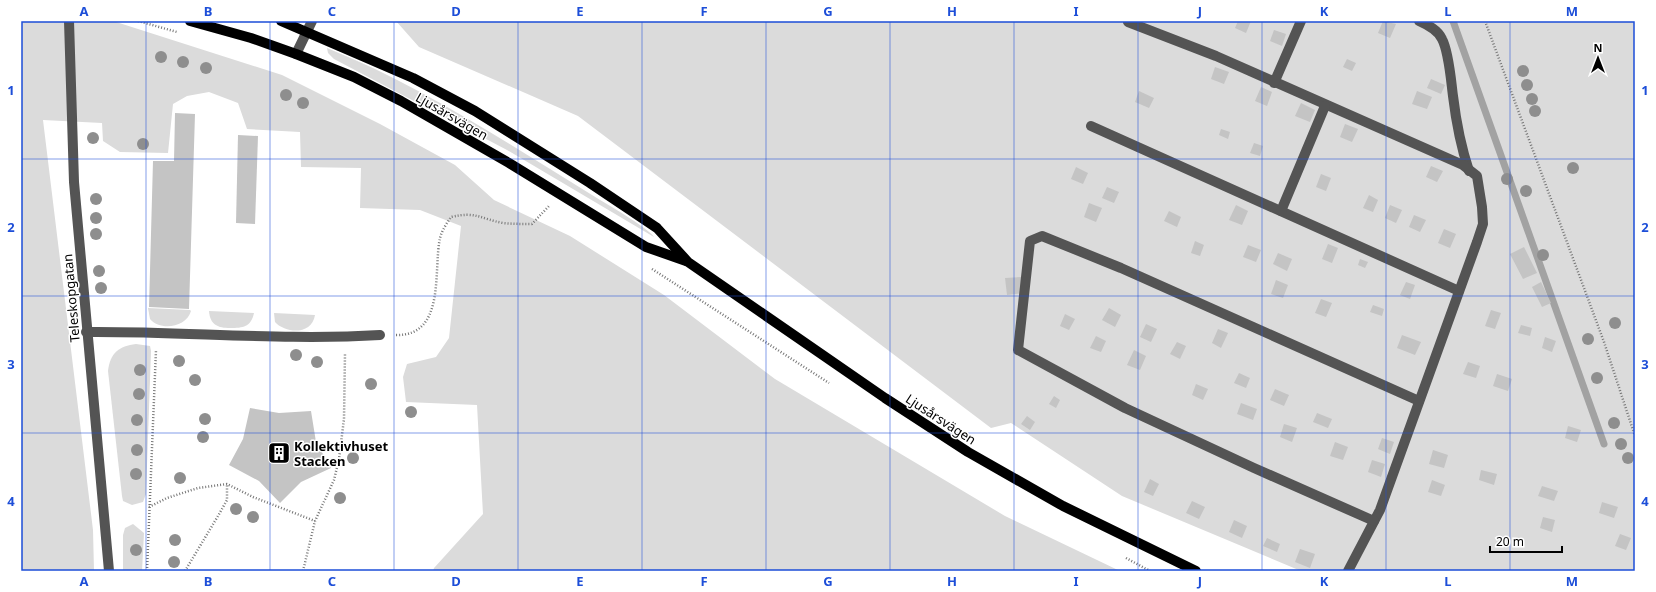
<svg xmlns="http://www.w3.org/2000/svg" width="1656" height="592" font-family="'Noto Sans',sans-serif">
<rect width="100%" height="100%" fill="#fff"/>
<g fill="#dbdbdb">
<path d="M21,21h92l169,54 98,49 75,41 39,35 76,36 94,59 111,84 230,137 115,55h-687l1,-3 49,-54 -6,-109 -71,-3 -3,-25 4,-13 29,-7 13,-19 12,-112 -41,-16 -60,-2 1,-40 -60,-1 -1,-35 -53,-3 -9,-26 -29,-11 -22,4 -14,8 -5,49 -48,-1 -17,-11 -1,-18 -59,-3 50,410 1,41h-73z"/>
<path d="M396,21h1239v550h-334l-179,-75 -111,-73 -20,5 -413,-312 -159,-69z"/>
<path d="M327,48c93,37 179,94 265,147 11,7 57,33 62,42l-147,-87 -173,-91 -6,-6z"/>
<path d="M148,308l42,2 1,1c-5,17 -31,20 -41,8z"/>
<path d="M209,311l45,2c-3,14 -11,15 -24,15 -12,0 -20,-3 -21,-17z"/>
<path d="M274,313l41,2c-3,20 -29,19 -40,7z"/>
<path d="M136,344l14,2 1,5 -5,143 -3,8 -11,3 -9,-4 -1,-5 -14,-125c2,-18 11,-25 28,-27z"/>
<path d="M133,524l11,9 -2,38h-19v-36l2,-7z"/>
</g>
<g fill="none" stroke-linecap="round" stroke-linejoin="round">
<path stroke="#a2a2a2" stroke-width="7" d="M1453,21l151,423"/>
</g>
<g fill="#c4c4c4">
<path d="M1238,21h13l-5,12 -11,-5z"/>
<path d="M1383,21l13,3 -6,14 -12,-5z"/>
<path d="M1274,30l12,4 -4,12 -12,-5z"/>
<path d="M1347,59l9,4 -4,8 -9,-4z"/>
<path d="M1215,67l14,5 -5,12 -13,-5z"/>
<path d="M1431,79l14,6 -4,9 -14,-6z"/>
<path d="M1261,87l11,5 -5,14 -12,-5z"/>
<path d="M1139,91l15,7 -5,10 -14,-6z"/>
<path d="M1417,91l15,6 -5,12 -15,-5z"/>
<path d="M1301,103l14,7 -5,12 -15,-6z"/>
<path d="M175,113l20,1 -6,195 -40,-2 4,-146h21z"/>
<path d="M1345,124l13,5 -6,13 -12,-5z"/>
<path d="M1221,129l9,3 -2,7 -9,-4z"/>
<path d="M238,135l20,1 -3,88 -19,-1z"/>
<path d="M1254,143l9,3 -3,10 -10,-3z"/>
<path d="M1431,166l12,5 -6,11 -11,-5z"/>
<path d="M1076,167l12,6 -5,11 -12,-5z"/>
<path d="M1321,174l10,4 -5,13 -10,-4z"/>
<path d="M1107,187l12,5 -5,11 -12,-5z"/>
<path d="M1369,195l9,5 -5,12 -10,-4z"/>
<path d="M1089,203l13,5 -6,14 -12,-5z"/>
<path d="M1236,205l12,6 -6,14 -13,-5z"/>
<path d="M1390,205l12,5 -6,13 -11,-5z"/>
<path d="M1169,211l12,6 -4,10 -13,-6z"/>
<path d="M1414,215l12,5 -6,12 -11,-5z"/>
<path d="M1444,229l12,5 -6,14 -12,-5z"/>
<path d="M1195,241l9,4 -4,11 -9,-3z"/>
<path d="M1328,244l10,4 -6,15 -10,-4z"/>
<path d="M1248,245l13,5 -5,12 -13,-5z"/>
<path d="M1524,247l13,26 -14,6 -13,-25z"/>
<path d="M1278,253l14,6 -5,12 -14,-7z"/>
<path d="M1360,259l8,3 -3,6 -7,-3z"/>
<path d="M1021,277l2,16 -16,2 -2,-17z"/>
<path d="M1276,280l12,5 -5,13 -12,-4z"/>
<path d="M1406,282l9,3 -5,14 -10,-4z"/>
<path d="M1541,282l10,21 -9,4 -10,-20z"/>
<path d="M1321,299l11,4 -6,14 -11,-4z"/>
<path d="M1373,305l11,4 -2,7 -12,-4z"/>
<path d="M1109,308l12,7 -6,12 -13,-7z"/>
<path d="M1491,310l10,3 -6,16 -10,-3z"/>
<path d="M1065,314l10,5 -6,11 -9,-4z"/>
<path d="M1146,324l11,5 -6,13 -11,-5z"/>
<path d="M1521,325l11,3 -2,8 -12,-3z"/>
<path d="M1218,329l10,4 -7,15 -9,-5z"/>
<path d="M1402,335l19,7 -6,13 -18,-7z"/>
<path d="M1096,336l10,5 -5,11 -11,-4z"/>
<path d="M1545,337l11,4 -4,11 -10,-4z"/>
<path d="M1177,342l9,4 -6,13 -10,-5z"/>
<path d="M1134,350l12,6 -6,14 -13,-5z"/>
<path d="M1468,362l12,4 -4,12 -13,-4z"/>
<path d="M1239,373l11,5 -4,10 -12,-5z"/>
<path d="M1497,374l15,5 -4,12 -15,-5z"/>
<path d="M1196,384l12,5 -5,11 -11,-5z"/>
<path d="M1275,389l14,6 -5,11 -14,-6z"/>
<path d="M1054,396l6,4 -4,8 -7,-4z"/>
<path d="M1241,403l16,6 -4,11 -16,-6z"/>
<path d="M250,408l29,5 32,-2 5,31 15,26 -30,14 -21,21 -21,-22 -30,-16 14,-26z"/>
<path d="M1317,413l15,6 -4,9 -15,-6z"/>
<path d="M1027,416l8,6 -5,8 -9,-6z"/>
<path d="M1284,424l13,4 -5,14 -12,-5z"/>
<path d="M1568,426l13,4 -4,12 -12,-4z"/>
<path d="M1382,438l12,4 -4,12 -12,-5z"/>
<path d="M1335,442l13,5 -5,13 -13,-4z"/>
<path d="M1433,450l15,5 -4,13 -15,-4z"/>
<path d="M1372,460l13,4 -4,13 -13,-5z"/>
<path d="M1481,470l16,4 -3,11 -15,-5z"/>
<path d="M1150,479l9,5 -6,12 -9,-4z"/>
<path d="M1432,480l13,5 -4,11 -13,-4z"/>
<path d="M1542,486l16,5 -4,10 -16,-5z"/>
<path d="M1192,501l13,6 -6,12 -13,-6z"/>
<path d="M1602,502l16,5 -4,11 -15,-5z"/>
<path d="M1543,517l12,3 -3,12 -12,-4z"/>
<path d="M1234,520l13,6 -5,12 -13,-6z"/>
<path d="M1620,534l11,4 -5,12 -11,-4z"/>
<path d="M1267,538l13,6 -3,8 -14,-6z"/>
<path d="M1300,549l15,5 -5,14 -15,-6z"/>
</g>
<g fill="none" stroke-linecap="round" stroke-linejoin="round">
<g stroke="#767676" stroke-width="2.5" stroke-dasharray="1 2" stroke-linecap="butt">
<path d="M138,21l39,11"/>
<path d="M1485,21l119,321 31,94"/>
<path d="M652,269l177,114"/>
<path d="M396,335c50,1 37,-64 44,-97 2,-8 7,-15 11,-21 25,-6 30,2 52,6 10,1 19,1 29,1l17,-18"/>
<path d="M149,507l18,-9 31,-10 29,-4 26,13 62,24"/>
<path d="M1126,558l24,13"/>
<path d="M147,571l9,-221"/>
<path d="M185,571l33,-55 9,-16v-16"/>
<path d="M303,571l12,-50 19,-41 5,-21 5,-40 1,-66"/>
</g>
<g stroke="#545454" stroke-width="10">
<path d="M69,21l5,161 35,389"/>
<path d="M1419,21c9,4 19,9 23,18 7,13 9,42 11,57 3,25 8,51 16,75"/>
<path d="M1128,22l88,34 247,109 14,11 5,31 1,17 -6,18 -97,268 -32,61"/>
<path d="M296,54l16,-33"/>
<path d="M1274,83l27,-62"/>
<path d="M1091,126l368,165"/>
<path d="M1281,211l44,-105"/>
<path d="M86,332c98,-1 197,9 294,3"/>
<path d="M1374,521l-120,-53 -129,-60 -107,-58 12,-109 12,-5 79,32 298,133"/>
</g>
<g stroke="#000" stroke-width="10">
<path d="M190,21l61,17 45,16 58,23 47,24 108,62 137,84 40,14"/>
<path d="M281,21l132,57 62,33 115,72 67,45 31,34 197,136 83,54 95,54 133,65"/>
</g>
</g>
<g fill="#8e8e8e">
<circle cx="161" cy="57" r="6"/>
<circle cx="183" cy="62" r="6"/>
<circle cx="206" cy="68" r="6"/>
<circle cx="1523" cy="71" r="6"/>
<circle cx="1527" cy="85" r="6"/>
<circle cx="286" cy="95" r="6"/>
<circle cx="1532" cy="99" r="6"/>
<circle cx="303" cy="103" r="6"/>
<circle cx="1535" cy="111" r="6"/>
<circle cx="93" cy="138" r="6"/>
<circle cx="143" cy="144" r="6"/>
<circle cx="1573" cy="168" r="6"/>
<circle cx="1507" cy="179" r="6"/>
<circle cx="1526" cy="191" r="6"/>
<circle cx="96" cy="199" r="6"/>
<circle cx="96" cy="218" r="6"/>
<circle cx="96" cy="234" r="6"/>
<circle cx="1543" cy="255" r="6"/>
<circle cx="99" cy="271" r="6"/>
<circle cx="101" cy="288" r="6"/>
<circle cx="1615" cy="323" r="6"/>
<circle cx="1588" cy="339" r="6"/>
<circle cx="296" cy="355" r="6"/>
<circle cx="179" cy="361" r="6"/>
<circle cx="317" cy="362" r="6"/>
<circle cx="140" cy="370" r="6"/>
<circle cx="1597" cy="378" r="6"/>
<circle cx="195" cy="380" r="6"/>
<circle cx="371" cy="384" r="6"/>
<circle cx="139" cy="394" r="6"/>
<circle cx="411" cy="412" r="6"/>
<circle cx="205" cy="419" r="6"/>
<circle cx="137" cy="420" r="6"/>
<circle cx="1614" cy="423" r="6"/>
<circle cx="203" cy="437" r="6"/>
<circle cx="1621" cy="444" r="6"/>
<circle cx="137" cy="450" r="6"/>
<circle cx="353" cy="458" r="6"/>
<circle cx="1628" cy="458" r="6"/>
<circle cx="136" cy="474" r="6"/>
<circle cx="180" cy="478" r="6"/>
<circle cx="340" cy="498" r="6"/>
<circle cx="236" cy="509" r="6"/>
<circle cx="253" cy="517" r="6"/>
<circle cx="175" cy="540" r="6"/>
<circle cx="136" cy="550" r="6"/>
<circle cx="174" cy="562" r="6"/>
</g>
<path fill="none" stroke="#1d4ed8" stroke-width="1" stroke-opacity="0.55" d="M146,21v550M270,21v550M394,21v550M518,21v550M642,21v550M766,21v550M890,21v550M1014,21v550M1138,21v550M1262,21v550M1386,21v550M1510,21v550M21,159h1614M21,296h1614M21,433h1614"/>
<defs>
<g id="building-square" transform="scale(1.15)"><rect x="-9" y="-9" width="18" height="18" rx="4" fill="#000" stroke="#fff"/><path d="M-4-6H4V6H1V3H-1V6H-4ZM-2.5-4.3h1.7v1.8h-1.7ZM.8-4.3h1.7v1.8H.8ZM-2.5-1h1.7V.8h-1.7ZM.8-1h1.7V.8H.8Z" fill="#fff"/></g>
</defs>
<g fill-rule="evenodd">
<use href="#building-square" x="279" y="453"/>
</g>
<g text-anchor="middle" stroke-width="3" stroke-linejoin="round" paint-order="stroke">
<g font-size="13" fill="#000" stroke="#fff">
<text transform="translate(452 116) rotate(30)" y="5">Ljusårsvägen</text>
<text transform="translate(71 298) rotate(-95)" y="5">Teleskopgatan</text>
<text transform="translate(941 419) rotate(33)" y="5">Ljusårsvägen</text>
</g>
<g font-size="13" font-weight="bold" fill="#000" stroke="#fff" text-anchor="start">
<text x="294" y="451">Kollektivhuset<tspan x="294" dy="15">Stacken</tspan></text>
</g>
</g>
<rect width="1656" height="592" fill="none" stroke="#ffffff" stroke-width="44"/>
<g transform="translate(1598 58)" stroke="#ffffff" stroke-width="3" paint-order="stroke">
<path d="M0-3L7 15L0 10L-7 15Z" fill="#000000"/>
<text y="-6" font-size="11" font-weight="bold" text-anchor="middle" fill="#000000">N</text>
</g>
<path d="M1490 546v6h72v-6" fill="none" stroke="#000000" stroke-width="2"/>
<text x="1496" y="546" font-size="12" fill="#000000" stroke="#ffffff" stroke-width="3" paint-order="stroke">20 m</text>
<rect x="22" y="22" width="1612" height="548" fill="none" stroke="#1d4ed8" stroke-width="1.5"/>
<g font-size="13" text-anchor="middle" font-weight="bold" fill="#1d4ed8">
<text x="84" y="16">A</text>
<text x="208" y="16">B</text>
<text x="332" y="16">C</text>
<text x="456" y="16">D</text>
<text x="580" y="16">E</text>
<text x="704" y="16">F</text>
<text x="828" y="16">G</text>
<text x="952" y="16">H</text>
<text x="1076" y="16">I</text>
<text x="1200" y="16">J</text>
<text x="1324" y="16">K</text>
<text x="1448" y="16">L</text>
<text x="1572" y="16">M</text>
<text x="11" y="95">1</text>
<text x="1645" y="95">1</text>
<text x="11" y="232">2</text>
<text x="1645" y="232">2</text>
<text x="11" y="369">3</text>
<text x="1645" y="369">3</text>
<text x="11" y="506">4</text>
<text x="1645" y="506">4</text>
<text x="84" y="586">A</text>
<text x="208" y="586">B</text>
<text x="332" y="586">C</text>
<text x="456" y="586">D</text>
<text x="580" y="586">E</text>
<text x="704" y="586">F</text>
<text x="828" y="586">G</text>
<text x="952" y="586">H</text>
<text x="1076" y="586">I</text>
<text x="1200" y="586">J</text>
<text x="1324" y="586">K</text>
<text x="1448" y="586">L</text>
<text x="1572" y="586">M</text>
</g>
</svg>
